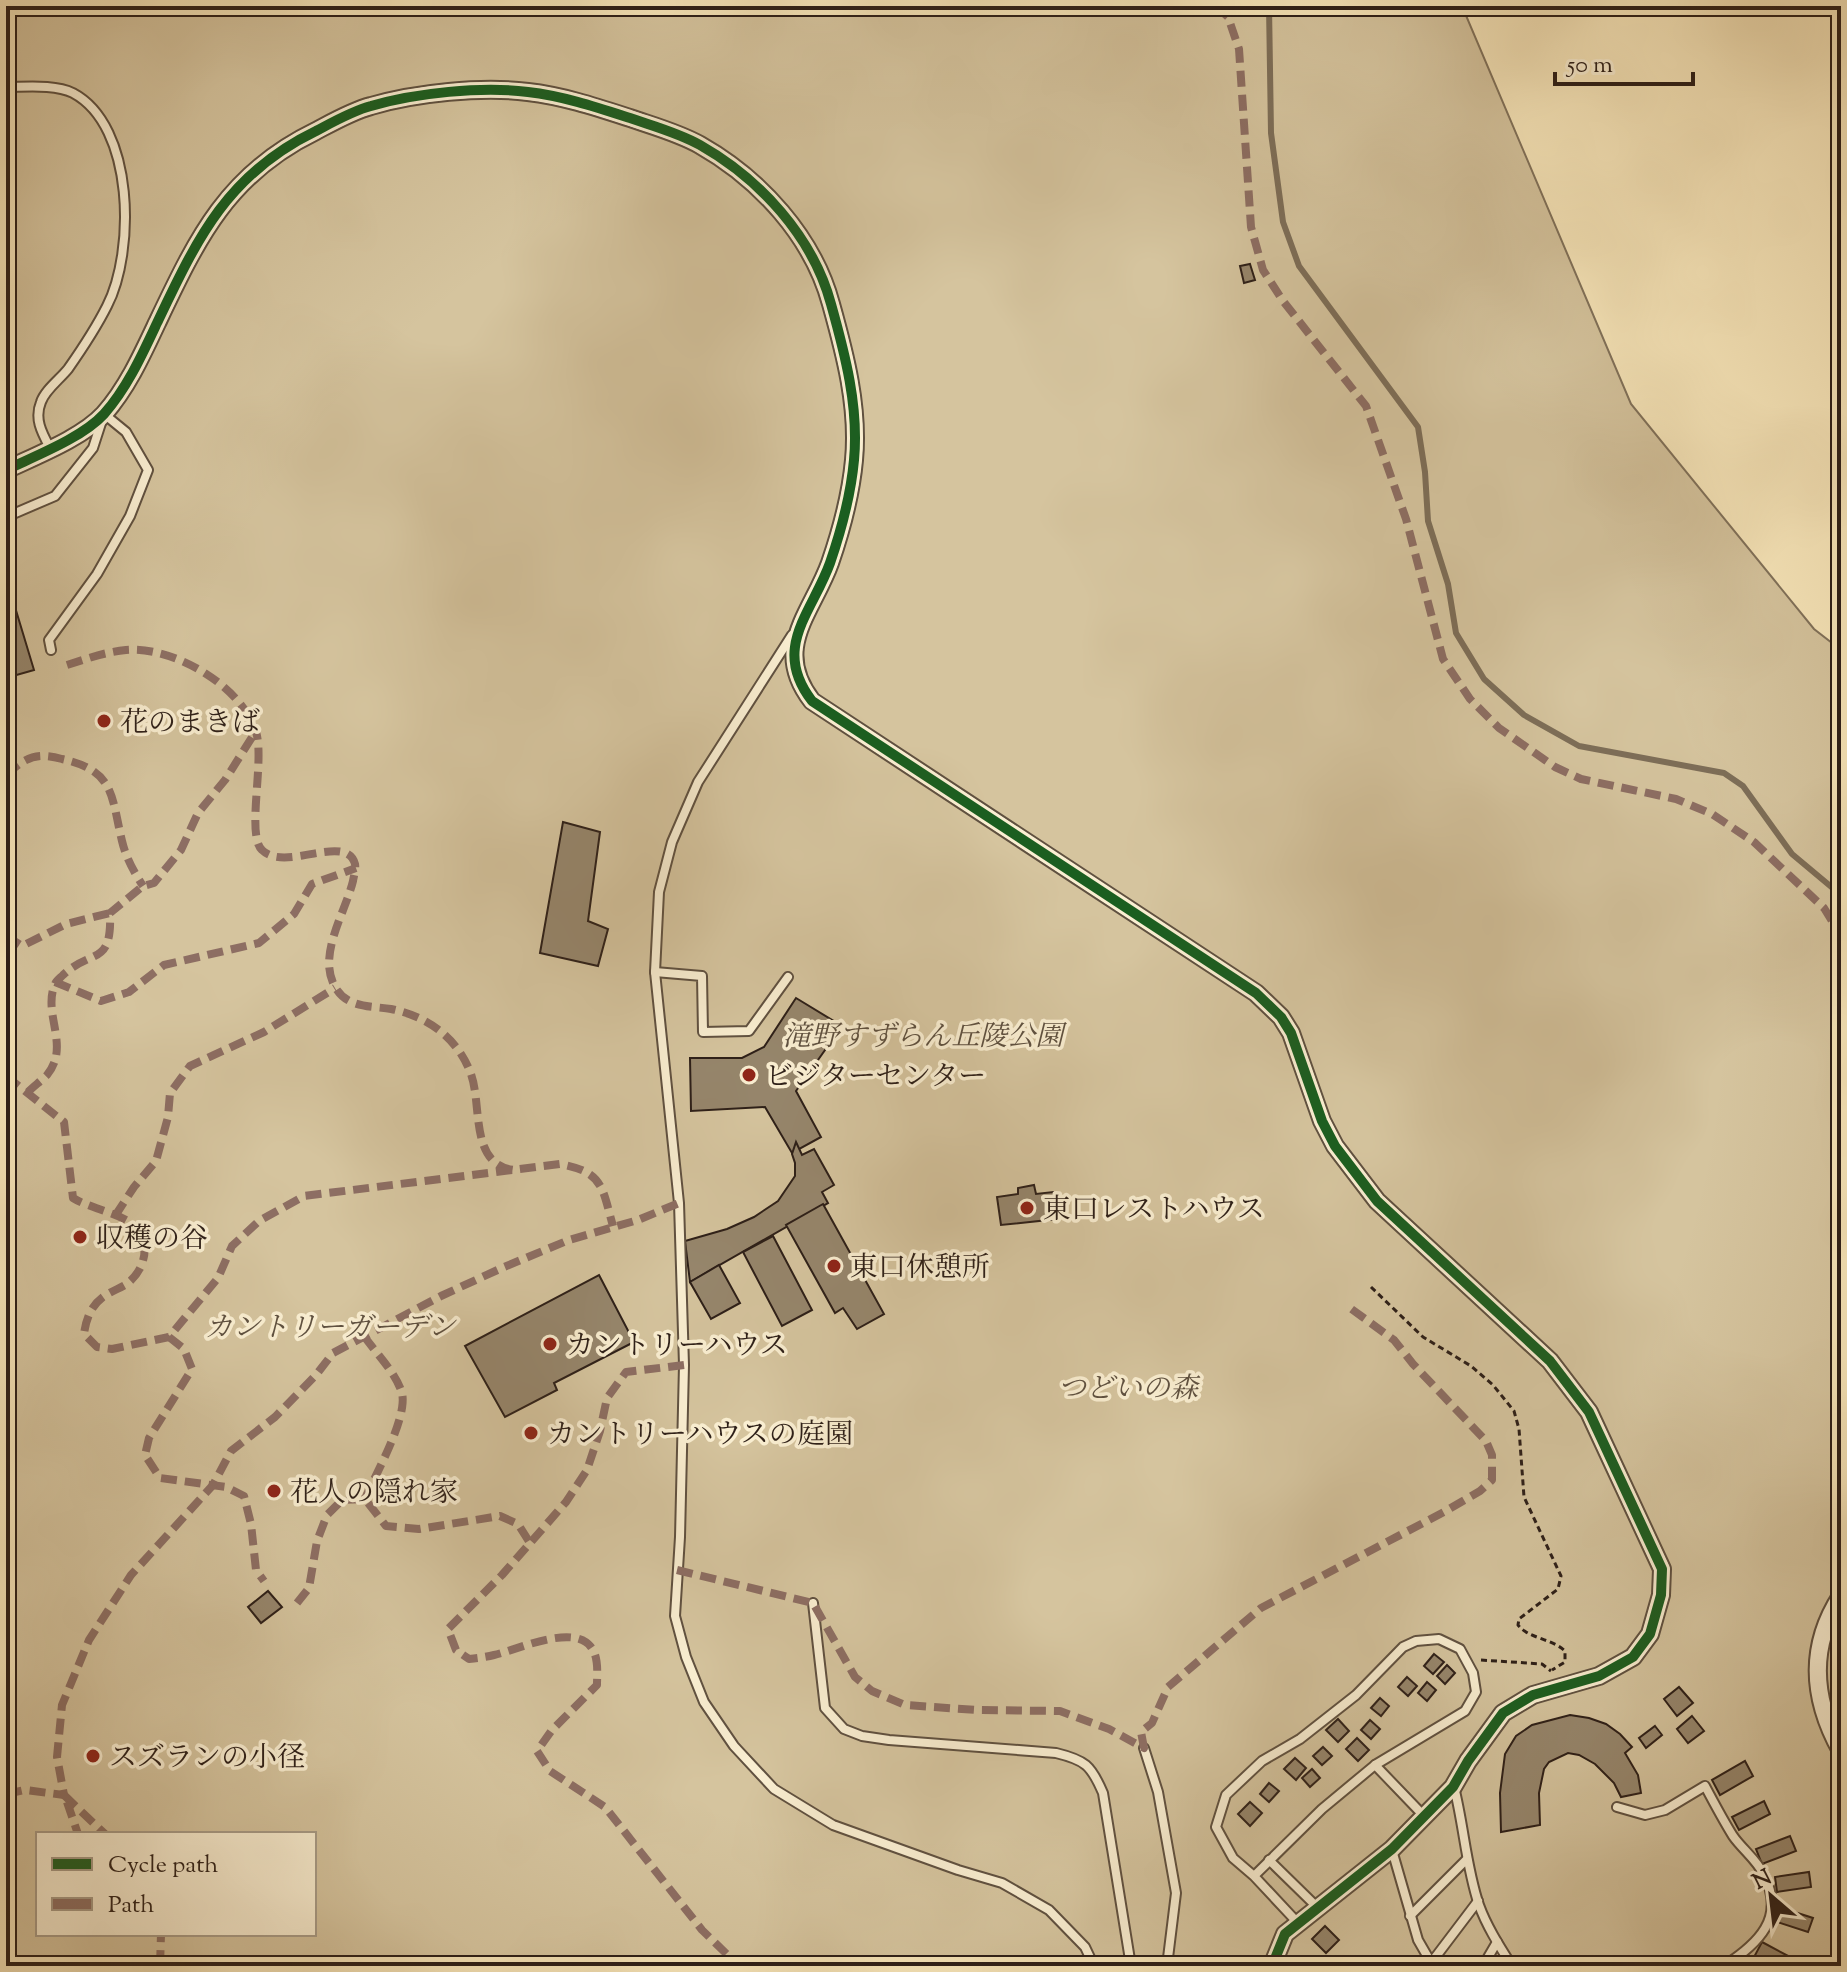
<svg xmlns="http://www.w3.org/2000/svg" width="1847" height="1972" font-family="'Sorts Mill Goudy','Noto Serif JP',serif">
<rect width="100%" height="100%" fill="#f7e6ba"/>
<filter id="stains"><feTurbulence type="fractalNoise" baseFrequency=".0025" numOctaves="4"/><feColorMatrix values="0 0 0 0 .2 0 0 0 0 .09 0 0 0 0 .02 0 0 0 .5 -.17"/></filter>
<radialGradient id="worn" r=".72"><stop offset=".6" stop-color="#630" stop-opacity="0"/><stop offset="1" stop-color="#630" stop-opacity=".3"/></radialGradient>
<path fill="#d5c49e" stroke="#81725b" stroke-width="2" fill-rule="evenodd" d="M6,6h1456l169,398 183,225 27,21v1316h-1835zM38,1834h276v100h-276z"/>
<g fill="none" stroke-linecap="round" stroke-linejoin="round">
<path stroke="#7d6e58" stroke-width="6" d="M1269,6l2,127 12,89 16,44 119,161 7,45 3,49 20,63 8,49 28,46 40,36 55,31 145,27 19,13 49,68 49,41"/>
</g>
<g fill="#96866c" stroke="#2d1f18" stroke-width="2">
<path d="M1250,264l5,16 -11,3 -4,-17z"/>
<path d="M15,607l19,63 -28,8v-68z"/>
<path d="M563,822l37,10 -12,89 20,8 -10,37 -58,-13z"/>
<path d="M796,998l46,28 -46,65 25,46 -29,16 -27,-46 -74,4 -1,-53h52l22,-11z"/>
<path d="M796,1142l6,13 12,-6 20,36 -12,7 6,11 -138,79 -5,-41 42,-12 27,-12 24,-16 17,-25v-13l-3,-9z"/>
<path d="M1034,1185l2,9 17,-2 4,27 -56,6 -4,-28 21,-3v-6z"/>
<path d="M823,1204l61,110 -27,15 -14,-21 -8,5 -49,-88z"/>
<path d="M773,1236l39,74 -30,16 -39,-74z"/>
<path d="M719,1265l21,38 -29,16 -21,-37z"/>
<path d="M599,1275l35,67 -80,41 3,7 -52,27 -40,-71z"/>
<path d="M268,1591l14,16 -21,16 -13,-16z"/>
<path d="M1434,1654l10,8 -11,12 -9,-8z"/>
<path d="M1447,1665l8,8 -10,11 -8,-8z"/>
<path d="M1407,1677l10,9 -9,10 -10,-9z"/>
<path d="M1427,1682l9,8 -9,11 -9,-8z"/>
<path d="M1679,1687l14,16 -16,13 -13,-17z"/>
<path d="M1380,1698l9,8 -8,10 -10,-8z"/>
<path d="M1570,1715l19,3 17,6 14,10 12,13 -7,6 13,22 3,18 -20,4 -7,-14 -19,-19 -16,-9 -11,-2 -19,9 -5,7 -5,24 1,32 -39,7 -1,-39 5,-39 11,-18 16,-11z"/>
<path d="M1692,1716l12,15 -16,12 -11,-14z"/>
<path d="M1338,1719l11,12 -11,11 -12,-12z"/>
<path d="M1370,1720l10,9 -9,10 -10,-9z"/>
<path d="M1655,1726l7,9 -16,13 -7,-10z"/>
<path d="M1357,1738l12,12 -11,11 -12,-12z"/>
<path d="M1323,1747l9,9 -10,9 -9,-9z"/>
<path d="M1295,1758l11,10 -10,12 -12,-11z"/>
<path d="M1745,1761l8,15 -33,19 -8,-15z"/>
<path d="M1312,1769l8,9 -10,9 -8,-9z"/>
<path d="M1269,1783l10,8 -10,11 -9,-8z"/>
<path d="M1764,1801l6,13 -31,16 -7,-13z"/>
<path d="M1250,1802l12,11 -12,13 -12,-12z"/>
<path d="M1790,1836l6,15 -34,13 -6,-15z"/>
<path d="M1809,1872l2,15 -34,5 -2,-15z"/>
<path d="M1782,1908l31,10 -5,14 -31,-10z"/>
<path d="M1325,1926l14,14 -13,13 -14,-14z"/>
<path d="M1762,1942l30,16 -4,8h-21l-14,-7z"/>
</g>
<g fill="none" stroke-linecap="round" stroke-linejoin="round">
<g stroke="#605140" stroke-width="12">
<g id="lane">
<path d="M6,87c20,0 49,-3 67,6 62,33 62,159 34,213 -11,22 -25,43 -39,63 -8,10 -23,21 -27,33 -7,17 1,31 9,46"/>
<path d="M6,517l49,-21 38,-48 11,-34 22,18 22,38 -18,46 -33,58 -48,66 2,10"/>
<path d="M792,635l-94,147 -26,60 -13,50 -4,80 24,231 5,162 -4,172 -5,79 11,41 18,45 30,44 40,43 59,36 125,45 44,13 47,27 36,37 9,19"/>
<path d="M655,972l47,4 1,56 46,-1 39,-54"/>
<path d="M813,1603l12,105 19,21 18,7 27,4 167,13c29,7 35,12 47,40l28,173"/>
<path d="M1144,1748l14,44 18,101 -9,73"/>
<path d="M1375,1765l49,51"/>
<path d="M1454,1787c10,39 12,80 25,118 8,22 21,42 33,61"/>
<path d="M1617,1807l28,8 20,-5 40,-24c9,17 18,34 28,50 9,13 24,24 31,39 22,43 -6,69 -40,91"/>
<path d="M1392,1850l26,90 15,26"/>
<path d="M1269,1860l48,47"/>
<path d="M1254,1876l68,-67 53,-44 90,-54 11,-19 -3,-19 -13,-24 -21,-10 -23,2 -13,6 -47,48 -56,44 -38,22 -36,34 -10,32 17,31 21,18 43,46"/>
<path d="M1410,1916l57,-57"/>
<path d="M1431,1963l47,-62"/>
<path d="M1483,1966l14,-24"/>
</g>
</g>
<g stroke="#605140" stroke-width="20">
<g id="street">
<path d="M6,470c29,-14 76,-32 98,-56 23,-26 38,-59 53,-91 40,-84 70,-149 159,-192 17,-9 36,-20 55,-25 44,-13 111,-20 157,-14 35,4 68,15 102,26 23,8 49,15 70,27 60,34 113,92 131,159 14,50 28,103 23,156 -3,33 -13,71 -24,103 -18,50 -59,85 -18,138l444,292 25,24 10,16 31,88 13,25 42,55 173,160 39,51 73,157 -1,26 -11,39 -17,23 -34,19 -66,19 -30,18 -35,48 -15,26 -61,62 -107,85 -13,32"/>
<path d="M1841,1596c-33,51 -29,103 0,155"/>
</g>
</g>
<g stroke="#2d1f18" stroke-width="3" stroke-dasharray="6 4" stroke-linecap="butt">
<path d="M1371,1287l52,50 48,29 22,19 21,26 5,18 5,68 37,79 -3,13 -39,30 -1,6c11,14 33,13 47,26v11l-13,8"/>
<path d="M1481,1660l61,4 9,7"/>
</g>
<use href="#lane" stroke="#faefd2" stroke-width="8"/>
<use href="#street" stroke="#faefd2" stroke-width="16"/>
<g stroke="#8d6e63" stroke-width="8" stroke-dasharray="16 8" stroke-linecap="butt">
<path d="M1216,6l12,11 11,32 12,178 12,43 20,31 83,105 40,113 37,140 27,40 29,29 56,39 26,12 95,20 36,15 42,28 70,66 13,21 4,23"/>
<path d="M67,665c19,-6 38,-13 59,-15 47,-4 115,35 130,82 9,28 -10,103 6,118 23,23 84,-18 93,14 1,6 -1,11 -2,17 -8,33 -38,77 -16,109 12,18 35,16 54,19 35,7 64,27 78,60 15,32 -2,95 45,101"/>
<path d="M6,775c20,-18 30,-23 56,-16 53,12 49,36 60,82 4,17 12,31 21,45"/>
<path d="M6,936l16,10 44,-22 44,-11"/>
<path d="M55,982l46,19 28,-9 35,-27 95,-22 35,-29 18,-30 44,-16"/>
<path d="M6,1076l58,46 9,76c16,10 49,16 62,28 17,17 10,46 -10,59 -7,4 -15,7 -22,12 -12,9 -17,22 -19,37l13,13 15,2 57,-12 49,-59 14,-32 27,-25 45,-25 256,-32c44,8 42,24 53,62"/>
<path d="M28,1092c6,-6 13,-11 19,-17 24,-29 -5,-61 8,-91 1,-3 5,-6 8,-9 29,-27 49,-8 47,-62l33,-27 11,-3 27,-33 17,-37 27,-33 31,-49"/>
<path d="M115,1216l19,-29 22,-26 12,-44 2,-24 20,-27 74,-34 71,-44"/>
<path d="M364,1336c12,17 32,37 38,57 6,25 -27,82 -37,106"/>
<path d="M169,1337l15,12 8,20 -43,69 -4,17 15,23 66,9 18,9 7,28 5,46 8,11"/>
<path d="M684,1365l-58,7 -19,26 -7,33 -13,39 -21,32 -64,73 -54,54 8,21 13,9c9,-1 17,-2 25,-4 23,-5 79,-32 97,-8 8,10 6,26 6,38l-45,45 -15,21 13,20 55,36 97,123 37,36"/>
<path d="M677,1570l136,33 42,74 17,14 33,14 71,5 84,1 49,18 35,19 -3,-16 11,-9 16,-36 93,-79 183,-96 36,-21 12,-11v-25l-6,-14 -73,-77 -19,-24 -48,-35"/>
<path d="M297,1603l12,-15 8,-47 10,-26 15,-15 23,-1 21,27 33,3 81,-13 18,8 12,19"/>
<path d="M6,1794l19,-4 39,5 -7,-38 5,-52 27,-65 42,-65 82,-90 18,-34 44,-34 41,-42 17,-22 108,-57 63,-29 65,-27 69,-20 41,-17"/>
<path d="M64,1795l41,39"/>
<path d="M67,1802l11,32"/>
<path d="M89,1966l8,-3"/>
<path d="M160,1966l1,-32"/>
</g>
<g stroke="#faefd2" stroke-width="15">
<path id="cycleway" d="M6,470c29,-14 76,-32 98,-56 23,-26 38,-59 53,-91 40,-84 70,-149 159,-192 17,-9 36,-20 55,-25 44,-13 111,-20 157,-14 35,4 68,15 102,26 23,8 49,15 70,27 60,34 113,92 131,159 14,50 28,103 23,156 -3,33 -13,71 -24,103 -18,50 -59,85 -18,138l444,292 25,24 10,16 31,88 13,25 42,55 173,160 39,51 73,157 -1,26 -11,39 -17,23 -34,19 -66,19 -30,18 -35,48 -15,26 -61,62 -107,85 -13,32"/>
</g>
<use href="#cycleway" stroke="#1b5e20" stroke-width="10"/>
</g>
<g fill="#8f2418" stroke="#faefd2" stroke-width="3">
<circle cx="104" cy="721" r="8"/>
<circle cx="749" cy="1075" r="8"/>
<circle cx="1027" cy="1208" r="8"/>
<circle cx="80" cy="1237" r="8"/>
<circle cx="834" cy="1266" r="8"/>
<circle cx="550" cy="1344" r="8"/>
<circle cx="531" cy="1433" r="8"/>
<circle cx="274" cy="1491" r="8"/>
<circle cx="93" cy="1756" r="8"/>
</g>
<g text-anchor="middle" stroke-width="7" stroke-linejoin="round" paint-order="stroke">
<g font-size="28" fill="#2d1f18" stroke="#faefd2" text-anchor="start">
<text x="120" y="731">花のまきば</text>
<text x="765" y="1085">ビジターセンター</text>
<text x="1043" y="1218">東口レストハウス</text>
<text x="96" y="1247">収穫の谷</text>
<text x="850" y="1276">東口休憩所</text>
<text x="566" y="1354">カントリーハウス</text>
<text x="547" y="1443">カントリーハウスの庭園</text>
<text x="290" y="1501">花人の隠れ家</text>
<text x="109" y="1766">スズランの小径</text>
</g>
<g font-size="28" font-style="italic" fill="#5f5140" stroke="#faefd2">
<text x="923" y="1045">滝野すずらん丘陵公園</text>
<text x="330" y="1336">カントリーガーデン</text>
<text x="1128" y="1397">つどいの森</text>
</g>
</g>
<rect width="1847" height="1972" fill="none" stroke="#f7e6ba" stroke-width="32"/>
<rect x="8" y="8" width="1831" height="1956" fill="none" stroke="#2d1f18" stroke-width="4"/>
<rect x="16" y="16" width="1815" height="1940" fill="none" stroke="#2d1f18" stroke-width="2"/>
<rect x="36" y="1832" width="280" height="104" fill="#faefd2" stroke="#a89c88" stroke-width="2"/>
<rect x="52" y="1858" width="40" height="12" fill="#1b5e20" stroke="#a89c88" stroke-width="2"/>
<text x="108" y="1872" font-size="24" fill="#2d1f18">Cycle path</text>
<rect x="52" y="1898" width="40" height="12" fill="#8d6e63" stroke="#a89c88" stroke-width="2"/>
<text x="108" y="1912" font-size="24" fill="#2d1f18">Path</text>
<g transform="translate(1771 1896) rotate(332)" stroke="#faefd2" stroke-width="6" paint-order="stroke">
<path d="M0-6L14 30L0 20L-14 30Z" fill="#2d1f18"/>
<text y="-12" font-size="22" font-weight="bold" text-anchor="middle" fill="#2d1f18">N</text>
</g>
<path d="M1555 72v12h138v-12" fill="none" stroke="#2d1f18" stroke-width="4"/>
<text x="1567" y="72" font-size="24" fill="#2d1f18" stroke="#faefd2" stroke-width="6" paint-order="stroke">50 m</text>
<rect width="100%" height="100%" filter="url(#stains)"/>
<rect width="100%" height="100%" fill="url(#worn)"/>
</svg>
